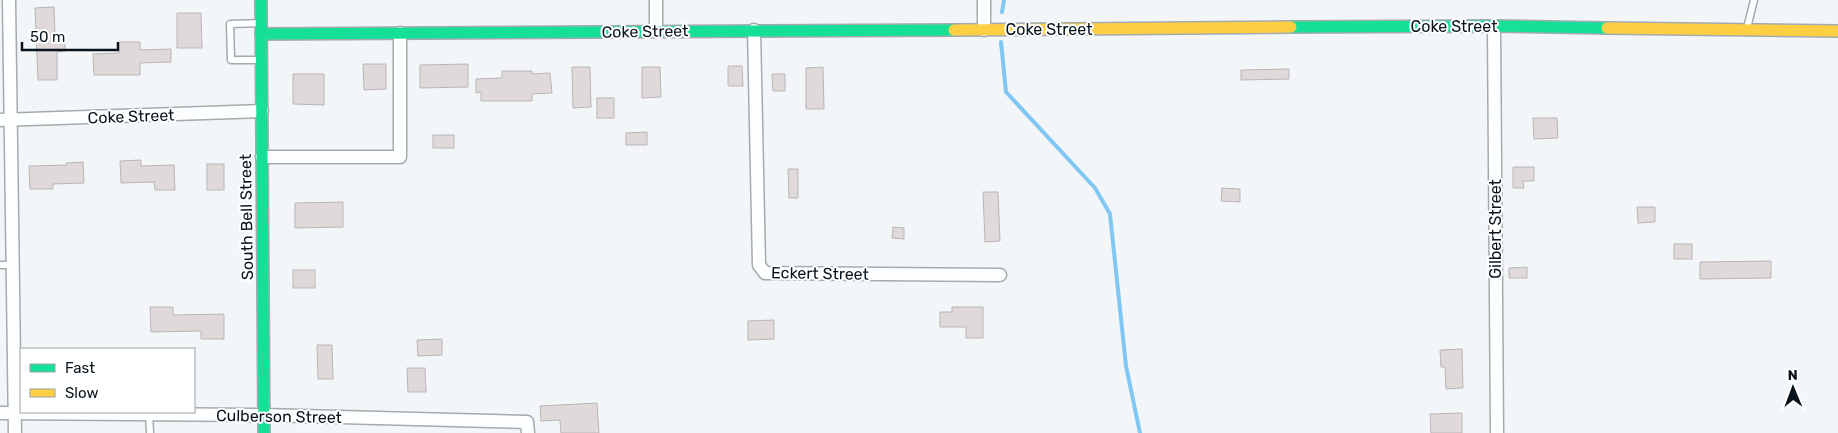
<svg xmlns="http://www.w3.org/2000/svg" width="1838" height="433" font-family="Rubik,sans-serif">
<rect width="100%" height="100%" fill="#f3f6f9"/>
<g fill="none" stroke-linecap="round" stroke-linejoin="round">
<g stroke="#80c7f3" stroke-width="4">
<path d="M1002,12l2,-12"/>
<path d="M1001,42l5,50 89,96 15,26 16,152 14,67"/>
</g>
</g>
<g fill="#dfd9d9" stroke="#bab5b5">
<path d="M54,7l1,28 10,-1v17l-8,1v28h-19l-3,-72z"/>
<path d="M177,13h24l1,35h-25z"/>
<path d="M118,42h22v8l31,-1v13l-31,1v12h-46l-1,-21 26,-1z"/>
<path d="M363,64h23v25l-22,1z"/>
<path d="M468,64v23l-48,1v-23z"/>
<path d="M728,66h14l1,20h-15z"/>
<path d="M572,67h18l1,40 -18,1z"/>
<path d="M642,67h18l1,30 -19,1z"/>
<path d="M823,67l1,42h-18v-41z"/>
<path d="M1289,69v10l-48,1v-10z"/>
<path d="M502,71h30v3l18,-1 2,20 -20,1v7h-51v-9l-5,1v-14l26,-1z"/>
<path d="M293,74h31v31l-31,-1z"/>
<path d="M772,74h13v17h-12z"/>
<rect x="597" y="98" width="17" height="20"/>
<path d="M1533,118h24l1,20 -24,1z"/>
<path d="M647,132v13h-21v-12z"/>
<rect x="433" y="135" width="21" height="13"/>
<path d="M141,160v6l33,-1 1,25h-20l-1,-8 -33,1 -1,-22z"/>
<path d="M83,162l1,21 -31,1v5h-23l-1,-23 38,-1 -1,-2z"/>
<rect x="207" y="164" width="17" height="26"/>
<path d="M1513,167h21v14h-11l1,7h-11z"/>
<path d="M788,169h10v29h-9z"/>
<path d="M1222,188l18,1v13l-19,-1z"/>
<path d="M983,192h15l2,49 -15,1z"/>
<path d="M343,202v25l-48,1v-25z"/>
<path d="M1637,207h18v15l-17,1z"/>
<path d="M893,227l11,1v11l-12,-1z"/>
<rect x="1674" y="244" width="18" height="15"/>
<path d="M1771,261v17l-71,1v-17z"/>
<path d="M1527,267v11h-18v-10z"/>
<rect x="293" y="270" width="22" height="18"/>
<path d="M150,307h23v8l51,-1v25h-23v-8l-50,1z"/>
<path d="M952,307h31v31h-17v-11h-26v-15h12z"/>
<path d="M774,320v19l-26,1v-19z"/>
<path d="M442,339v16l-24,1 -1,-16z"/>
<path d="M317,345h15l1,34h-15z"/>
<path d="M1462,349l1,39 -17,1 -1,-22h-4l-1,-17z"/>
<path d="M407,368h18l1,24h-18z"/>
<path d="M597,403l2,30h-38l-1,-13 -19,1 -1,-15z"/>
<path d="M1462,413v20h-31l-1,-19z"/>
</g>
<g fill="none" stroke-linecap="round" stroke-linejoin="round">
<g stroke="#a4abb0" stroke-width="9">
<g id="lane">
<path d="M1747,28l7,-28"/>
<path d="M260,60h-29l-1,-36 30,-1"/>
<path d="M0,265h13"/>
<path d="M149,414l1,19"/>
</g>
</g>
<g stroke="#a4abb0" stroke-width="15">
<g id="street">
<path d="M9,0l6,433"/>
<path d="M656,0v31"/>
<path d="M984,0v30"/>
<path d="M1494,26l3,407"/>
<path d="M754,30l5,235 6,8 235,2"/>
<path d="M0,120l262,-9"/>
<path d="M262,157h138v-124"/>
<path d="M0,413l264,2 263,7 1,11"/>
</g>
</g>
<g stroke="#a4abb0" stroke-width="14">
<g id="fast">
<path d="M261,0l3,433"/>
<path d="M1291,27l203,-1 113,2"/>
<path d="M261,34l693,-4"/>
</g>
</g>
<g stroke="#a4abb0" stroke-width="14">
<g id="slow">
<path d="M1607,28l231,3"/>
<path d="M954,30l337,-3"/>
</g>
</g>
<use href="#lane" stroke="#fdfefe" stroke-width="6"/>
<use href="#street" stroke="#fdfefe" stroke-width="12"/>
<use href="#fast" stroke="#16e098" stroke-width="11"/>
<use href="#slow" stroke="#ffcf43" stroke-width="11"/>
</g>
<g text-anchor="middle" stroke-width="4" stroke-linejoin="round" paint-order="stroke">
<g font-size="16" fill="#08141c" stroke="#fff">
<text x="1454" y="32">Coke Street</text>
<text x="1049" y="35">Coke Street</text>
<text transform="translate(645 31) rotate(-1)" y="6">Coke Street</text>
<text transform="translate(131 116) rotate(-2)" y="6">Coke Street</text>
<text transform="translate(246 217) rotate(-91)" y="6">South Bell Street</text>
<text transform="translate(1495 229) rotate(-90)" y="6">Gilbert Street</text>
<text transform="translate(820 273) rotate(1)" y="6">Eckert Street</text>
<text transform="translate(279 416) rotate(1)" y="6">Culberson Street</text>
</g>
</g>
<rect x="20" y="348" width="175" height="65" fill="#ffffff" stroke="#9ca1a4"/>
<rect x="30" y="364" width="25" height="8" fill="#16e098" stroke="#9ca1a4"/>
<text x="65" y="373" font-size="15" fill="#08141c">Fast</text>
<rect x="30" y="389" width="25" height="8" fill="#ffcf43" stroke="#9ca1a4"/>
<text x="65" y="398" font-size="15" fill="#08141c">Slow</text>
<g transform="translate(1793 388) rotate(359)" stroke="#ffffff" stroke-width="4" paint-order="stroke">
<path d="M0-4L9 19L0 12L-9 19Z" fill="#08141c"/>
<text y="-8" font-size="14" font-weight="bold" text-anchor="middle" fill="#08141c">N</text>
</g>
<path d="M22 42v8h96v-8" fill="none" stroke="#08141c" stroke-width="2.5"/>
<text x="30" y="42" font-size="15" fill="#08141c" stroke="#ffffff" stroke-width="4" paint-order="stroke">50 m</text>
</svg>
